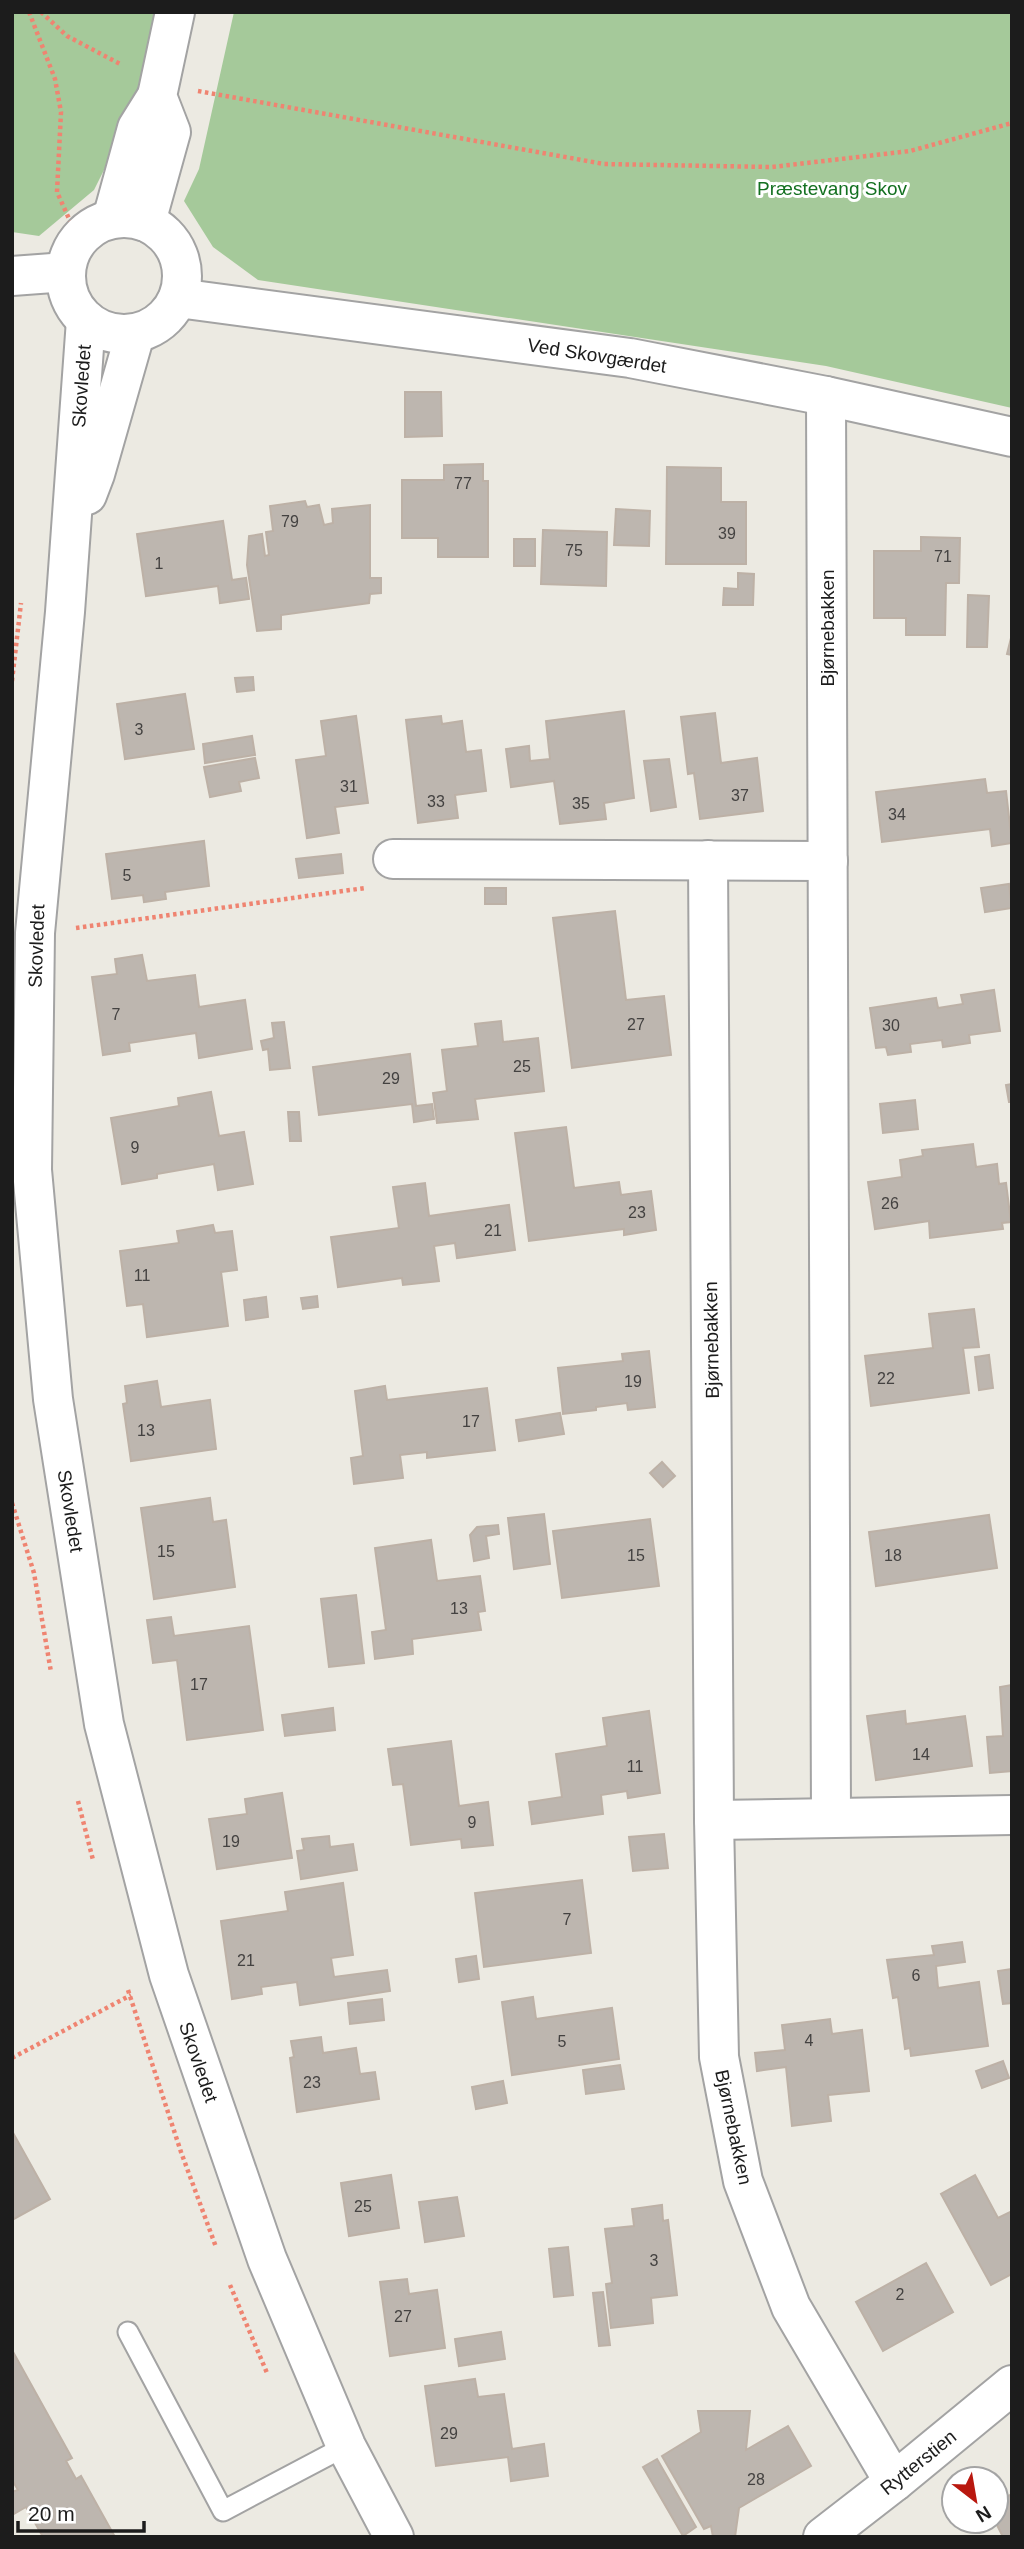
<svg xmlns="http://www.w3.org/2000/svg" width="1024" height="2549" font-family="Arial,sans-serif">
<rect width="100%" height="100%" fill="#eceae2"/>
<g fill="#a5c99a">
<path d="M12,12h143l-20,96 -41,82 -55,46 -27,-4z"/>
<path d="M234,12h778v396l-186,-42 -568,-86 -45,-33 -29,-46 15,-32z"/>
</g>
<g fill="#bdb6af" stroke="#bdb1a6" stroke-width="2">
<path d="M405,392h36l1,44 -37,1z"/>
<path d="M483,464v17h5v76h-50v-19h-36v-58h42v-15z"/>
<path d="M667,467l54,1v34h25v62h-80z"/>
<path d="M305,501l2,6 12,-2 5,20 9,-2 -1,-14 38,-4v73h11v15l-11,1 -1,9 -88,12v14l-24,2 -10,-66 2,-29 13,-2 3,22 4,-1 -3,-23 7,-1 -3,-25z"/>
<path d="M616,509l34,2 -1,35 -35,-1z"/>
<path d="M223,521l9,59 14,-2 3,21 -29,4 -2,-17 -72,10 -9,-62z"/>
<path d="M543,530l64,2 -1,54 -65,-2z"/>
<path d="M921,537l39,1 -1,45h-13l-1,52h-39v-17h-32v-67h47z"/>
<rect x="514" y="539" width="21" height="27"/>
<path d="M738,573l16,1 -1,31h-30l1,-17 14,1z"/>
<path d="M968,595l21,1 -2,51h-20z"/>
<path d="M1012,634v21l-5,-1z"/>
<path d="M253,677l1,13 -17,2 -2,-14z"/>
<path d="M185,694l9,55 -69,10 -8,-55z"/>
<path d="M624,711l10,87 -30,5 2,16 -46,5 -6,-43 -43,6 -5,-38 23,-3 1,15 20,-2 -4,-38z"/>
<path d="M715,713l6,50 36,-5 6,53 -63,8 -6,-46 -6,1 -7,-57z"/>
<path d="M356,716l12,87 -33,4 4,26 -32,5 -11,-78 30,-4 -5,-35z"/>
<path d="M441,716l1,8 20,-3 4,31 15,-2 5,41 -31,4 3,23 -40,5 -12,-103z"/>
<path d="M252,736l3,19 -50,8 -2,-19z"/>
<path d="M255,758l4,20 -20,4 2,9 -31,6 -6,-30z"/>
<path d="M669,759l7,48 -25,4 -7,-50z"/>
<path d="M985,779l2,14 19,-2 6,52 -20,3 -2,-17 -108,13 -6,-50z"/>
<path d="M204,841l5,45 -44,6 1,7 -22,3 -1,-7 -31,4 -6,-45z"/>
<path d="M341,854l2,19 -44,5 -3,-19z"/>
<path d="M1009,884l3,24 -27,4 -4,-24z"/>
<rect x="485" y="888" width="21" height="16"/>
<path d="M615,911l11,89 38,-4 7,59 -99,13 -19,-150z"/>
<path d="M142,955l5,26 48,-6 4,32 46,-7 7,49 -53,9 -3,-25 -67,10 1,8 -27,4 -11,-78 25,-3 -2,-15z"/>
<path d="M994,990l6,41 -31,4 1,8 -27,4 -1,-7 -32,4 1,8 -23,3 -2,-8 -10,1 -6,-40 66,-10 2,10 25,-4 -2,-9z"/>
<path d="M501,1021l2,21 35,-4 6,53 -69,8 3,20 -41,4 -4,-30 14,-2 -5,-41 36,-4 -3,-22z"/>
<path d="M284,1022l6,46 -20,2 -2,-21 -5,1 -2,-9 13,-3 -2,-15z"/>
<path d="M410,1054l6,52 16,-2 2,15 -20,3 -2,-18 -93,11 -6,-48z"/>
<path d="M1012,1084v18h-3l-3,-17z"/>
<path d="M211,1092l8,44 25,-4 9,52 -35,6 -4,-26 -57,10v4l-35,6 -11,-66 68,-12 -1,-8z"/>
<path d="M915,1100l3,29 -35,4 -3,-29z"/>
<path d="M288,1112h11l2,29h-11z"/>
<path d="M566,1127l8,61 45,-6 2,13 30,-4 5,39 -32,5v-6l-95,12 -14,-108z"/>
<path d="M973,1144l3,23 21,-3 2,20 7,-1 5,39 -9,1 1,6 -73,9 -1,-17 -54,8 -7,-47 34,-5 -2,-17 23,-4 -1,-6z"/>
<path d="M425,1183l4,33 80,-11 6,45 -58,8 -2,-15 -21,3 5,35 -36,4 -1,-7 -64,9 -7,-50 68,-9 -6,-41z"/>
<path d="M213,1225l2,8 17,-2 5,39 -16,2 7,54 -81,11 -4,-33 -16,2 -7,-55 59,-8 -2,-12z"/>
<path d="M317,1296l1,11 -15,2 -2,-11z"/>
<path d="M266,1297l2,20 -22,3 -2,-20z"/>
<path d="M974,1309l5,38 -16,1 6,45 -98,13 -6,-50 68,-8 -4,-34z"/>
<path d="M649,1351l6,56 -27,3 -1,-7 -31,4v3l-33,4 -5,-46 65,-7 -1,-7z"/>
<path d="M989,1355l4,33 -14,2 -4,-33z"/>
<path d="M157,1381l4,26 49,-7 6,49 -85,12 -8,-57 4,-1 -2,-17z"/>
<path d="M385,1386l2,14 100,-12 8,62 -68,8v-6l-27,3 3,23 -49,6 -3,-26 12,-2 -8,-65z"/>
<path d="M560,1413l4,21 -45,7 -3,-21z"/>
<path d="M662,1462l13,14 -12,11 -13,-14z"/>
<path d="M210,1498l3,24 13,-2 9,67 -81,12 -13,-91z"/>
<path d="M544,1514l6,50 -36,5 -6,-51z"/>
<path d="M989,1515l8,53 -121,18 -7,-54z"/>
<path d="M650,1519l9,67 -97,12 -9,-67z"/>
<path d="M498,1525l1,9 -13,2 3,22 -15,3 -4,-26 7,-8z"/>
<path d="M431,1540l6,41 43,-5 5,35 -7,1 3,18 -69,9 1,15 -38,5 -3,-27 14,-2 -11,-82z"/>
<path d="M356,1595l8,68 -35,4 -8,-68z"/>
<path d="M171,1617l3,19 75,-10 14,104 -76,10 -10,-80 -24,3 -6,-43z"/>
<path d="M1012,1685v86l-22,2 -3,-36 16,-1 -3,-49z"/>
<path d="M333,1708l2,22 -50,6 -3,-21z"/>
<path d="M649,1711l11,82 -32,5 -1,-7 -26,4 2,19 -71,10 -3,-22 33,-5 -6,-43 51,-8 -4,-28z"/>
<path d="M905,1711l1,13 59,-8 7,50 -96,14 -9,-64z"/>
<path d="M451,1741l8,65 29,-4 5,43 -31,3 -1,-9 -50,6 -8,-61 -10,1 -5,-36z"/>
<path d="M282,1793l10,65 -75,11 -8,-50 38,-5 -2,-15z"/>
<path d="M664,1834l4,34 -35,3 -4,-34z"/>
<path d="M329,1836l1,11 23,-3 4,26 -56,9 -4,-28 7,-1 -2,-11z"/>
<path d="M582,1880l9,73 -107,14 -9,-74z"/>
<path d="M343,1883l10,72 -22,3 3,19 53,-7 3,21 -90,14 -3,-23 -36,5 1,7 -30,5 -11,-78 67,-10 -3,-19z"/>
<path d="M962,1942l3,20 -29,4 2,22 41,-6 9,64 -77,10 -1,-8 -5,1 -7,-52 -5,1 -6,-38 47,-5 -2,-9z"/>
<path d="M476,1956l3,23 -20,3 -3,-23z"/>
<path d="M1012,1969v34l-9,1 -5,-33z"/>
<path d="M533,1997l3,22 76,-11 7,51 -107,16 -10,-73z"/>
<path d="M382,1999l2,21 -34,4 -2,-21z"/>
<path d="M830,2019l2,15 30,-4 7,61 -41,4 3,26 -39,5 -6,-59 -29,4 -2,-18 30,-3 -3,-25z"/>
<path d="M321,2037l2,16 33,-5 4,26 15,-2 4,27 -82,13 -7,-54 4,-1 -3,-16z"/>
<path d="M1003,2061l6,17 -27,10 -6,-17z"/>
<path d="M620,2065l4,24 -38,5 -3,-24z"/>
<path d="M503,2081l4,22 -31,6 -4,-22z"/>
<path d="M12,2131l38,68 -38,21z"/>
<path d="M391,2175l8,53 -50,8 -8,-53z"/>
<path d="M975,2175l23,43 14,-7v63l-21,11 -50,-91z"/>
<path d="M457,2197l7,39 -39,6 -6,-40z"/>
<path d="M662,2205l1,16 5,-1 9,75 -26,3 2,25 -42,5 -5,-44 6,-1 -7,-54 29,-3 -2,-17z"/>
<path d="M568,2247l5,48 -19,2 -5,-48z"/>
<path d="M926,2263l27,49 -70,39 -27,-49z"/>
<path d="M407,2279l2,15 28,-4 8,58 -55,8 -10,-74z"/>
<path d="M603,2292l7,53 -11,1 -6,-53z"/>
<path d="M501,2332l4,27 -46,7 -4,-27z"/>
<path d="M12,2350l60,108 -6,3 10,18 5,-3 34,61h-72l-17,-30 -14,8v-23l6,-2 -6,-10z"/>
<path d="M475,2379l3,18 26,-3 8,55 32,-5 4,32 -37,5 -3,-24 -72,9 -11,-80z"/>
<path d="M698,2411h52l-4,39 42,-24 23,40 -72,42 -4,29h-22l-2,-11 -7,3 -42,-73 39,-24z"/>
<path d="M657,2459l39,68 -13,9 -40,-69z"/>
<path d="M1012,2494v43h-9l-8,-16 1,-19z"/>
</g>
<g fill="none" stroke-linecap="round" stroke-linejoin="round">
<g stroke="#a3a3a3" stroke-width="23">
<path id="service" d="M128,2332l95,179 123,-65"/>
</g>
<g stroke="#a3a3a3" stroke-width="42">
<g id="minor">
<path d="M12,276l54,-4"/>
<path d="M178,298l452,60 196,38 186,41"/>
<path d="M826,396l5,1422"/>
<path d="M393,859l435,2"/>
<path d="M708,860l6,960 5,237 24,124 48,126 103,175"/>
<path d="M714,1820l298,-5"/>
<path d="M823,2537l71,-55 118,-97"/>
</g>
</g>
<g stroke="#a3a3a3" stroke-width="42">
<g id="tertiary">
<circle cx="124" cy="276" r="58"/>
<path d="M112,219l25,-91 20,-32"/>
<path d="M146,222l25,-90 -14,-36 18,-84"/>
<path d="M86,320l-21,292 -30,321 -3,237 21,229 51,325 65,251 98,284 79,187 48,91"/>
<path d="M87,495l8,-21 40,-140"/>
</g>
</g>
<g stroke="#ef8471" stroke-width="4.5" stroke-dasharray="3.5 3.5" stroke-linecap="butt">
<path d="M29,12l26,67 6,33 -4,80 13,29"/>
<path d="M41,12l26,24 55,29"/>
<path d="M198,91l406,73 168,3 138,-16 102,-28"/>
<path d="M12,681l9,-78"/>
<path d="M76,928l289,-40"/>
<path d="M12,1503l22,70 17,99"/>
<path d="M78,1801l15,59"/>
<path d="M128,1990l53,162 35,95"/>
<path d="M12,2058l119,-63"/>
<path d="M230,2285l37,88"/>
</g>
<use href="#service" stroke="#fff" stroke-width="19"/>
<use href="#minor" stroke="#fff" stroke-width="38"/>
<use href="#tertiary" stroke="#fff" stroke-width="38"/>
</g>
<g text-anchor="middle" stroke-width="6" stroke-linejoin="round" paint-order="stroke">
<g font-size="16" fill="#444241">
<text x="463" y="489">77</text>
<text x="290" y="527">79</text>
<text x="727" y="539">39</text>
<text x="574" y="556">75</text>
<text x="943" y="562">71</text>
<text x="159" y="569">1</text>
<text x="139" y="735">3</text>
<text x="349" y="792">31</text>
<text x="740" y="801">37</text>
<text x="436" y="807">33</text>
<text x="581" y="809">35</text>
<text x="897" y="820">34</text>
<text x="127" y="881">5</text>
<text x="116" y="1020">7</text>
<text x="636" y="1030">27</text>
<text x="891" y="1031">30</text>
<text x="522" y="1072">25</text>
<text x="391" y="1084">29</text>
<text x="135" y="1153">9</text>
<text x="890" y="1209">26</text>
<text x="637" y="1218">23</text>
<text x="493" y="1236">21</text>
<text x="142" y="1281">11</text>
<text x="886" y="1384">22</text>
<text x="633" y="1387">19</text>
<text x="471" y="1427">17</text>
<text x="146" y="1436">13</text>
<text x="166" y="1557">15</text>
<text x="636" y="1561">15</text>
<text x="893" y="1561">18</text>
<text x="459" y="1614">13</text>
<text x="199" y="1690">17</text>
<text x="921" y="1760">14</text>
<text x="635" y="1772">11</text>
<text x="472" y="1828">9</text>
<text x="231" y="1847">19</text>
<text x="567" y="1925">7</text>
<text x="246" y="1966">21</text>
<text x="916" y="1981">6</text>
<text x="809" y="2046">4</text>
<text x="562" y="2047">5</text>
<text x="312" y="2088">23</text>
<text x="363" y="2212">25</text>
<text x="654" y="2266">3</text>
<text x="900" y="2300">2</text>
<text x="403" y="2322">27</text>
<text x="449" y="2439">29</text>
<text x="756" y="2485">28</text>
</g>
<g font-size="19" fill="#137020" stroke="#fff">
<text x="832" y="195">Præstevang Skov</text>
</g>
<g font-size="19" fill="#1c1c1c" stroke="#fff">
<text transform="translate(597 355) rotate(9)" y="7">Ved Skovgærdet</text>
<text transform="translate(81 386) rotate(-86)" y="7">Skovledet</text>
<text transform="translate(827 628) rotate(-90)" y="7">Bjørnebakken</text>
<text transform="translate(36 946) rotate(-88)" y="7">Skovledet</text>
<text transform="translate(711 1340) rotate(-91)" y="7">Bjørnebakken</text>
<text transform="translate(71 1511) rotate(81)" y="7">Skovledet</text>
<text transform="translate(199 2062) rotate(71)" y="7">Skovledet</text>
<text transform="translate(734 2127) rotate(78)" y="7">Bjørnebakken</text>
<text transform="translate(918 2462) rotate(-39)" y="7">Rytterstien</text>
</g>
</g>
<rect width="1024" height="2549" fill="none" stroke="#1c1c1c" stroke-width="28"/>
<g transform="translate(975 2500) rotate(149)"><circle r="33" fill="#ffffff" stroke="#a4a4a4" stroke-width="2"/>
<path d="M0-5L12 26L0 18L-12 26Z" fill="#b9180f"/>
<text y="-10" font-size="19" font-weight="bold" text-anchor="middle" fill="#1c1c1c">N</text>
</g>
<path d="M18 2521v10h126v-10" fill="none" stroke="#1c1c1c" stroke-width="3.5"/>
<text x="28" y="2521" font-size="21" fill="#1c1c1c" stroke="#ffffff" stroke-width="5" paint-order="stroke">20 m</text>
</svg>
